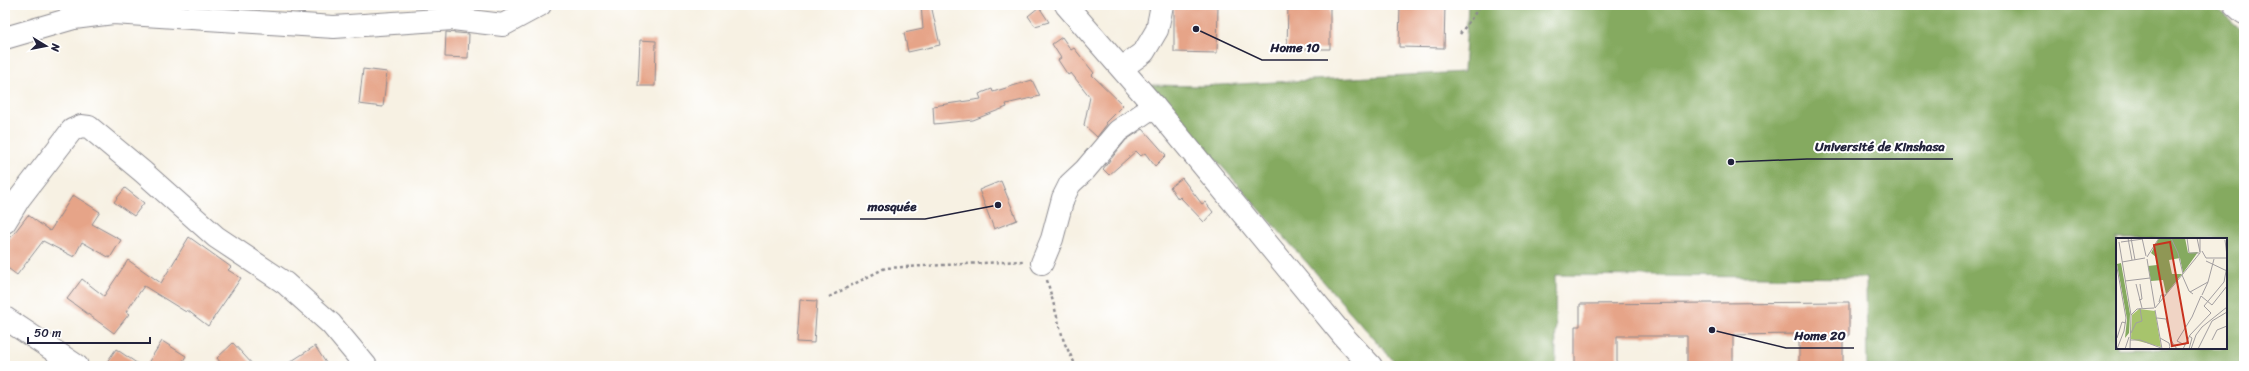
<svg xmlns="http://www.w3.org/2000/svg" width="2249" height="371" font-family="Sriracha,sans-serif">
<rect width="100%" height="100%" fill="#fff"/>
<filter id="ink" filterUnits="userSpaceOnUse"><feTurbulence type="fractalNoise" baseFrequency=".025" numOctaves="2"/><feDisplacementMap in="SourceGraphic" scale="8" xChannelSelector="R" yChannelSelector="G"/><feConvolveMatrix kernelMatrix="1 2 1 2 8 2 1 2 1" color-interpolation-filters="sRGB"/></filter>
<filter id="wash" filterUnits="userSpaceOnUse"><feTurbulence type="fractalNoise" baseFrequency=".012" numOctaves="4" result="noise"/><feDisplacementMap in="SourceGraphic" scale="16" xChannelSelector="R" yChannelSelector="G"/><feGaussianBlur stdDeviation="0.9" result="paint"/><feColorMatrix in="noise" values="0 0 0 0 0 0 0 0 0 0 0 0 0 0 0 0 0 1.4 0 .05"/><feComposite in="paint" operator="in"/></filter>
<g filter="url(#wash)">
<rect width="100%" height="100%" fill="#f7f1e3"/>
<path fill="#85aa60" stroke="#54664e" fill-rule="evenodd" d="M1468,5h745l31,27v334h-377l-1,-88 -311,-3 1,91h-158l-248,-281 51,1 263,-14zM2117,239h109v109h-109z"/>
<g id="blocks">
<g fill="#e6a488">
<path d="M921,5h10l9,40 -32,7 -4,-19 19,-4z"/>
<path d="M1174,5h44l-1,48 -43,-1z"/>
<path d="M1288,5h42v44h-43z"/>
<path d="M1400,5h45l-1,43 -45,-1z"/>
<path d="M1039,7l10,15 -14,4 -7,-10z"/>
<path d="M446,32l23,2 -1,24 -23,-1z"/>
<path d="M1062,37l9,13 3,-2 20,25 -2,2 31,30 -18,18 2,1 -10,13 -13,-12 6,-28 -19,-24 -3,2 -10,-15 3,-2 -9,-14z"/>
<path d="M640,40l16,1 -1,45h-17z"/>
<path d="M363,69l24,3 -4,35 -24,-3z"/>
<path d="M1032,80l8,16 -34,8 1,3 -34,13 -39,4 -1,-18 48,-7 -2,-5 13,-5 1,3z"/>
<path d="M1143,129l23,26 -11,11 -10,-13 -4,3 -5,-5 -27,24 -6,-6 23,-29z"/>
<path d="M1182,178l20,26 3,-2 8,10 -9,10 -24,-25 -2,2 -8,-12z"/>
<path d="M1001,181l16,39 -23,9 -15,-39z"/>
<path d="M125,188l19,15 -10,13 -20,-14z"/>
<path d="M73,195l27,17 -8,12 29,16 -11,18 -28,-16 -8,15 -31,-16 -26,34 -12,-9v-21l23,-30 22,16z"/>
<path d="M189,237l42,30 -3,3 13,8 -33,48 -21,-16 -1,2 -42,-26 -18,26 3,2 -15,19 -47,-34 15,-20 22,17 24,-36 33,23z"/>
<path d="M800,300l17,1 -3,42 -17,-1z"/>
<path d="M1849,302v34h-6v30h-44v-32l-66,1v31h-46v-30h-70v30h-42v-40h5v-22z"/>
<path d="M162,341l24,15 -6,10h-34z"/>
<path d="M233,343l21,23h-31l-6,-8z"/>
<path d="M315,346l13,20h-44z"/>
<path d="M116,349l25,17h-37z"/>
</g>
</g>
</g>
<g filter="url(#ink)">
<use href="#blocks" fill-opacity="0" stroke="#8c8a8f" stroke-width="1"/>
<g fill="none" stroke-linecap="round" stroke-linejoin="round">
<g stroke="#8c8a8f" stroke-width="24">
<g id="minor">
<path d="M1066,5l88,101 191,232 26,28"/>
<path d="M2235,5l9,8"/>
<path d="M5,38l69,-20 39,-5 221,14 119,-8 50,6 37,-20"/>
<path d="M1122,68l22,-16 13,-22 5,-25"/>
<path d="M5,222l14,-23 53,-69 9,-4 8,1 54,45 73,65 69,46 46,41 35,42"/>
<path d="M1042,263l10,-24 11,-41 7,-14 15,-14 33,-39 36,-25"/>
<path d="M5,318l72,48"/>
</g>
</g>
<g stroke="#8c8a8f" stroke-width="2.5" stroke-dasharray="3 3" stroke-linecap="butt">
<path d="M1460,34l21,-29"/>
<path d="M1047,280l17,62 12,24"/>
<path d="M829,297l56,-29 138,-7"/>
</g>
<use href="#minor" stroke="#fff" stroke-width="22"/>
</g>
</g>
<g transform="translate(2116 238)">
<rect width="111" height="111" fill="#f7f1e3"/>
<path d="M23,71l16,2 6,36 -30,-8 1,-24z" fill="#a7c46c"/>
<path d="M43,0h26l3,15 10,-1 -15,21 -3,-15 -11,2 3,14h10l-16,20 -3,-14 -12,1 -3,-15 9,-1 -1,-8 -5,-4zM5,25l9,51 -1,19 -4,5 2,-19 -10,-55z" fill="#85aa60"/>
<path fill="none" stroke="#a29ea0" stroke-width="1" d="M12,0l4,22M15,0l4,22M26,0l4,18M55,0l7,15 5,21M71,0l2,15h10M81,0l3,14M109,2l2,16M3,4l12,73 -1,34M5,4l22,-3M86,13l4,7h21M31,19l12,-19M31,21l8,49M90,23l21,10M0,24l10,56 -2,13 -7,18M6,24l23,-4M66,37l7,16 4,3M9,43l25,-3M20,46l6,24M74,54l18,-10 6,-23M86,57l6,-13M23,62l3,-1 -2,-15M43,64l2,-7h5M39,70l45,-55v-15M39,72l7,39M15,77l6,-6 17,-1M41,80l9,1 6,23 5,7M15,95l5,-10 6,-2 -2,-13M1,100l5,-16 4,1M44,100l9,5 1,4 -2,2M14,102h10l21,8M96,102l5,-10 10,-4M69,107l-8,-4 15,-24 9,-21 11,9 15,-19M9,111l4,-12M67,111l7,-14 21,-22 -7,-7 20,-24 3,-16M73,111l3,-11 -3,-2M75,111l5,-14 6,-8 25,-20M82,111l14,-28 15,-9"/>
<path fill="#c8321e" fill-opacity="0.15" stroke="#c8321e" stroke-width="2" d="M54,4l18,101 -16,3 -18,-101z"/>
<rect width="111" height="111" fill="none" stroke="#22223b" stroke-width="2"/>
</g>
<path fill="none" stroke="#22223b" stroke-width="1.5" d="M1196 29L1262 60H1328M1731 162L1807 159H1953M998 205L925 219H860M1712 330L1786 348H1854"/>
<g fill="#22223b" stroke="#fff" stroke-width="1.5">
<circle cx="1196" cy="29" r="4"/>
<circle cx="1731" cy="162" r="4"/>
<circle cx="998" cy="205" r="4"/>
<circle cx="1712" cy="330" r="4"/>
</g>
<g font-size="13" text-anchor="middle" font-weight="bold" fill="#22223b" stroke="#fff" stroke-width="4" stroke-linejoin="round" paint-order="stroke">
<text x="1295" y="52">Home 10</text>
<text x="1880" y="151">Université de Kinshasa</text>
<text x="892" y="211">mosquée</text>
<text x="1820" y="340">Home 20</text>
</g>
<rect width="2249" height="371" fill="none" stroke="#fff" stroke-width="20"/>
<g transform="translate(46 46) rotate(100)" stroke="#ffffff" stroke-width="3" paint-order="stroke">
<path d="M0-3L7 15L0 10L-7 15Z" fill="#22223b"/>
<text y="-6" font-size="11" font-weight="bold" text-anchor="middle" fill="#22223b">N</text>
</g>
<path d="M28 337v6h122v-6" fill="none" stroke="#22223b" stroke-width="2"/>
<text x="34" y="337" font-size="12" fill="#22223b" stroke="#ffffff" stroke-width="3" paint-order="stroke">50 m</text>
</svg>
